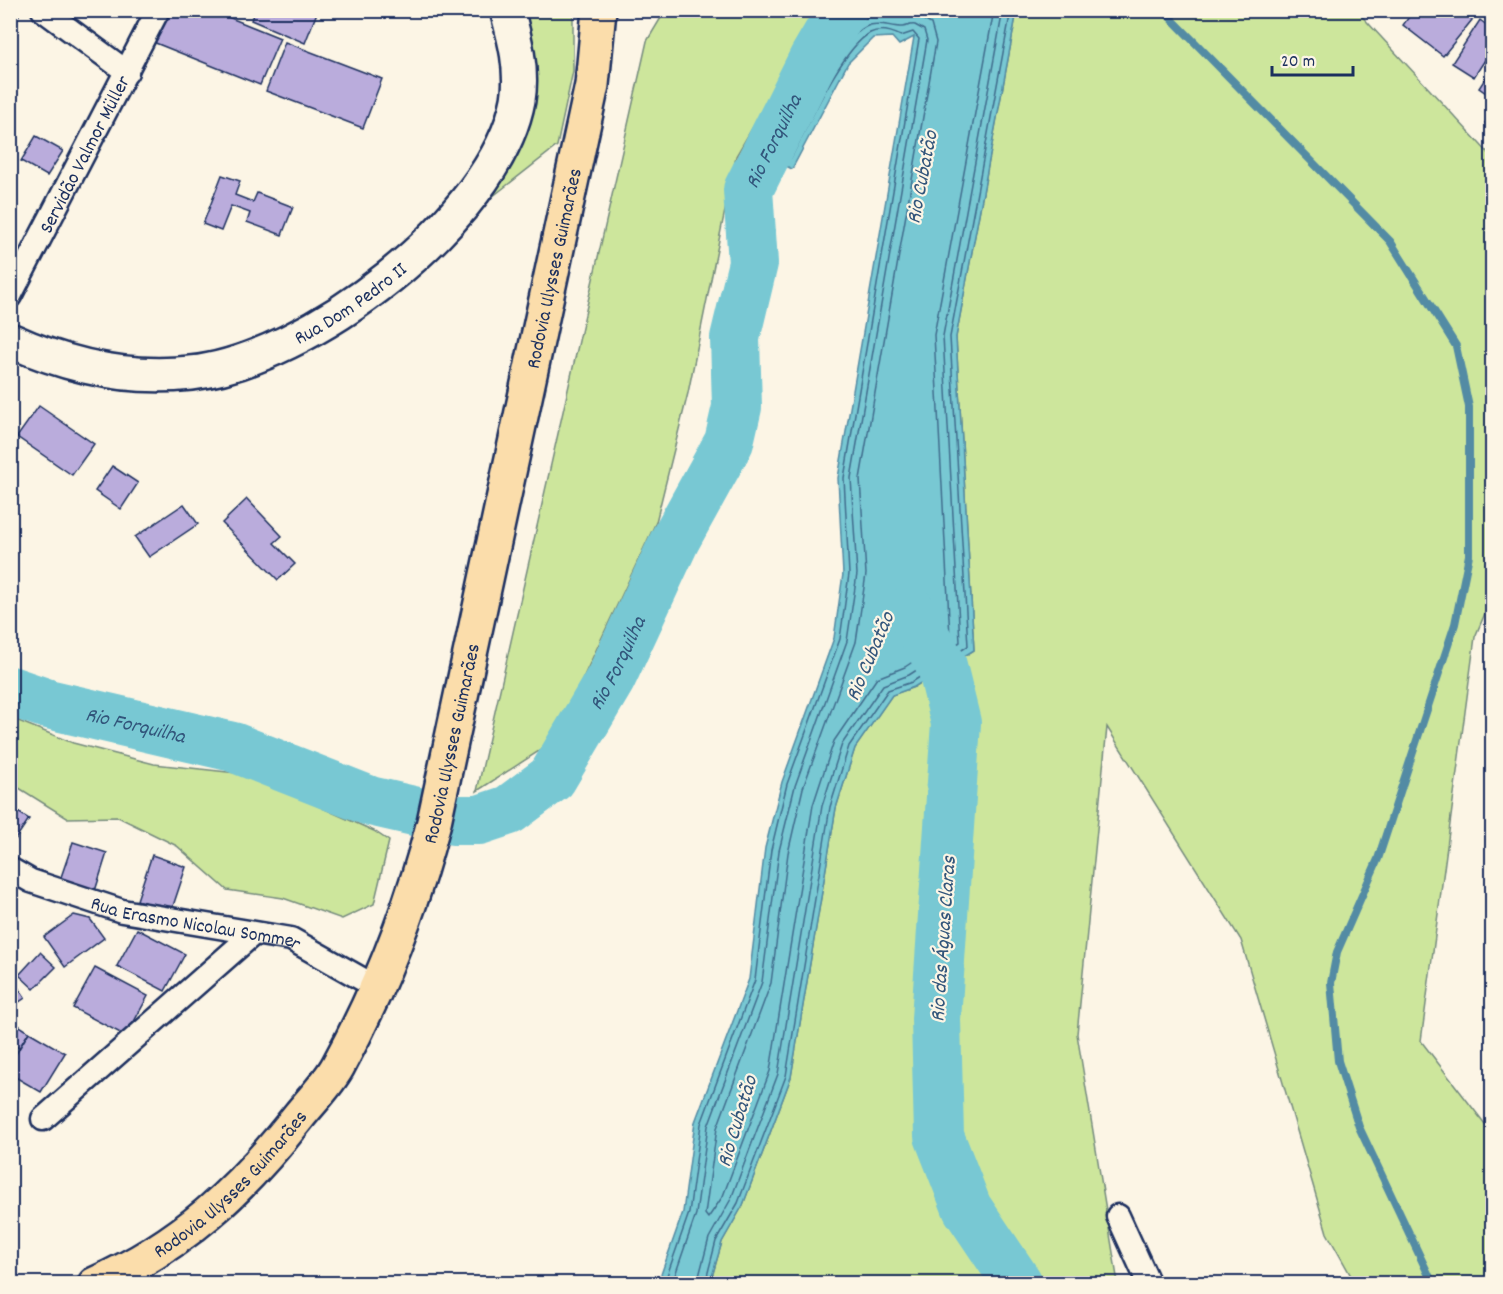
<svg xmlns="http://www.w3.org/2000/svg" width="1503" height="1294" font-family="Dekko,sans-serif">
<rect width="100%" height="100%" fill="#fcf5e5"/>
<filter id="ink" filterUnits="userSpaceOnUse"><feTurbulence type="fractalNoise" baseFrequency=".0167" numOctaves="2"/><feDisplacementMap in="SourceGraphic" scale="12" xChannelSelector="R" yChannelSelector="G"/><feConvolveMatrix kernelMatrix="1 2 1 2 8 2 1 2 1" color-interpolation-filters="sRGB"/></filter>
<g filter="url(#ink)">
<g fill="#cde69c" stroke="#748a7d" stroke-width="1.5">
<path d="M522,11h51v60l-16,75 -65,51 27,-55z"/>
<path d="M665,11h155l-84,145 -48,237 -32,129 -103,220 -76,49 170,-750z"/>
<path d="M1017,11h340l135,146v440l-17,40 -54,404 71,92v150h-137l-28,-50 -86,-293 -134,-213 -30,307 41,249 -408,1 12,-42 21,-37 48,-128 45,-269 19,-60 37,-53 22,-8 60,-37 -18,-313z"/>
<path d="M11,718l62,25 81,21 92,10 128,57 15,10 -15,63 -32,15 -59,-21 -56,-8 -50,-44 -59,-29 -51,1 -56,-35z"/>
</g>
<path fill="#78c8d3" stroke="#538ba4" stroke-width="1.5" d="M830,11h187l-61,326 18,313 -60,37 -22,8 -37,53 -19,60 -45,269 -48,128 -21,37 -12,41h-52l25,-71 12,-90 54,-143 16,-131 17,-66 52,-144 9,-64 -5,-96 76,-441 -15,8 -7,-8 -19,1 -25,25 -56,106 -41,-20 46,-87z"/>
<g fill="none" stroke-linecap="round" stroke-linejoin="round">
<g stroke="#406c8d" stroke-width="1.5">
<path d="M851,10l-3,14 3,3 18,-11 46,-1 16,9 5,18 -76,437 6,95 -10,68 -53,146 -15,65 -17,130 -54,145 -12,86 3,4 15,-22 47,-125 43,-266 21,-64 43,-63 28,-11 45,-30 -16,-302 60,-325"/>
<path d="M664,1284l25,-71 12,-89 54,-144 16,-130 16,-66 53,-145 9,-65 -5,-96 75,-439 -6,-7 -12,4c-8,-4 -21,-8 -31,-3 -29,16 -63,95 -79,125l-4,2 -26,-13 -1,-3 42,-79 33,-55"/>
<path d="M672,1284l24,-70 12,-88 54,-144 17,-131 16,-65 52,-145 10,-67 -6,-96 76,-438 -3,-10 -9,-5c-5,-1 -9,2 -13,2 -11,0 -20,-5 -32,-2 -30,9 -68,96 -82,123l-4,2 -13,-6 -1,-4 38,-71 32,-49 2,-10"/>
<path d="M697,1284l12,-46 22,-39 47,-125 44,-268 20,-62 41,-59 26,-10 51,-33 -17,-306 60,-326"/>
<path d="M705,1284l11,-43 22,-38 48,-127 44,-269 19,-61 39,-56 24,-8 56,-36 -18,-309 61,-327"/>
</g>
<path stroke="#538ba4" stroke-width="8" d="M1163,10l227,231 66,105 13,61v148l-14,69 -77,235 -41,93 -6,31 7,78 21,66 74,157"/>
<g stroke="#78c8d3" stroke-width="50">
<path d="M910,610l32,56 14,57 -20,296 3,117 28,72 51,76"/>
<path id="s1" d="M10,691l38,13 185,43 137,54 83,19h26l30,-10 43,-32 59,-100 64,-138 54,-98 8,-35 -2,-69 18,-75 -5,-73 66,-132 28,-48"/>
</g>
</g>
<g fill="#baacdc" stroke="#1b2f5e" stroke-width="1.5">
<path d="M10,10l10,3 -10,17z"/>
<path d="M166,10h45l69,28 -20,47 -107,-43z"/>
<path d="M255,10h63l-13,33 -54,-23z"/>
<path d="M1414,10h56l6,5 -33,41 -40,-31z"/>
<path d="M1480,20l12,9v20l-18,28 -22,-14z"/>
<path d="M285,42l97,37 -19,49 -97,-37z"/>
<path d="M1492,68v29l-13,-9z"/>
<path d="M1492,112v16l-7,-5z"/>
<path d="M36,136l27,15 -16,25 -26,-15z"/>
<path d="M222,175l18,6 -5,14 18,7 4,-9 36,14 -11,28 -35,-13 3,-9 -19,-7 -10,25 -18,-7z"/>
<path d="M39,406l55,38 -22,31 -55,-38z"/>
<path d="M112,466l26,17 -17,26 -26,-18z"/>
<path d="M247,499l35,37 -8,7 21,21 -17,16 -56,-57z"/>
<path d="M184,504l14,20 -49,33 -14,-20z"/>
<path d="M10,807l19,12 -19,28z"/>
<path d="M73,842l34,11 -12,38 -35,-11z"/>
<path d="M152,855l34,12 -15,45 -34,-12z"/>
<path d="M74,915l16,4 14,19 -39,29 -21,-30z"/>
<path d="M137,929l48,25 -20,37 -48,-25z"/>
<path d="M40,952l16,15 -22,22 -15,-14z"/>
<path d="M95,968l53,28 -22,40 -53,-28z"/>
<path d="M10,975l15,23 -15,10z"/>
<path d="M12,1021l17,11 -10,16 -9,-6z"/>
<path d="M29,1032l36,21 -24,39 -31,-18v-10z"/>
</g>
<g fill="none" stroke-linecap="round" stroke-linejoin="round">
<g stroke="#1b2f5e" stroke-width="27">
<g id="street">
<path d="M43,10l84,62"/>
<path id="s2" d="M10,296l148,-286"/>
<path id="s3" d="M10,869l21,12 91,30 169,28 85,48"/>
<path d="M43,1119l210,-185"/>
<path d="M1118,1216l31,68"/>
</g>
</g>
<g stroke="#1b2f5e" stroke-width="38">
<g id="secondary">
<path id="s4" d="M10,340c57,26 119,40 181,33 116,-12 305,-154 327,-273 5,-30 -3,-61 -11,-90"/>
</g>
</g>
<g stroke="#1b2f5e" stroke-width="38">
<g id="highway">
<path id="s5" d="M95,1284c88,-39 146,-94 204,-168 13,-16 29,-32 39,-50 42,-77 74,-159 96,-244l158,-737 7,-75"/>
</g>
</g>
<use href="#street" stroke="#fcf5e5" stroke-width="22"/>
<use href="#secondary" stroke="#fcf5e5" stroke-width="33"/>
<use href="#highway" stroke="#fbddab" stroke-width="33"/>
</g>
</g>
<g text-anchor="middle" stroke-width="4.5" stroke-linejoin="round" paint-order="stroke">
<g font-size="20" fill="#1b2f5e" stroke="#fcf5e5">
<text dy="7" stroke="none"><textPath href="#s2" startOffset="160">Servidão Valmor Müller</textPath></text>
<text dy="7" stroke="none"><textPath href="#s5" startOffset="1160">Rodovia Ulysses Guimarães</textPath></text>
<text dy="7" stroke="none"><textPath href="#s4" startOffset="362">Rua Dom Pedro II</textPath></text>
<text dy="7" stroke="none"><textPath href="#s5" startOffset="674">Rodovia Ulysses Guimarães</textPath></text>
<text dy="7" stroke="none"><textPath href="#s3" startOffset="195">Rua Erasmo Nicolau Sommer</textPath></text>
<text dy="7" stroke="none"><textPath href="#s5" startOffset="170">Rodovia Ulysses Guimarães</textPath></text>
</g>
<g font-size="21" font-style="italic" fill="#32557b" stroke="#fcf5e5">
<text dy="7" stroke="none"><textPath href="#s1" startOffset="1264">Rio Forquilha</textPath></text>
<text transform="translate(921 177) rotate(-79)" y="7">Rio Cubatão</text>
<text transform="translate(869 656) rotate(-67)" y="7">Rio Cubatão</text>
<text dy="7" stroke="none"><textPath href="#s1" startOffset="706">Rio Forquilha</textPath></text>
<text dy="7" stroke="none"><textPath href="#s1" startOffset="130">Rio Forquilha</textPath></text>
<text transform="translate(942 939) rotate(-86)" y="7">Rio das Águas Claras</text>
<text transform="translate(736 1121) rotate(-73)" y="7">Rio Cubatão</text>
</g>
</g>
<rect width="1503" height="1294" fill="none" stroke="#fcf5e5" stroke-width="36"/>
<rect x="18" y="18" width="1467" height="1258" fill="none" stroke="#1b2f5e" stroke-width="2" filter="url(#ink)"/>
<path d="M1272 66v9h81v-9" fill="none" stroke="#1b2f5e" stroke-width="3"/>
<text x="1281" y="66" font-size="18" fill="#1b2f5e" stroke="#fcf5e5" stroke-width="4.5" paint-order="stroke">20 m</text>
</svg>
